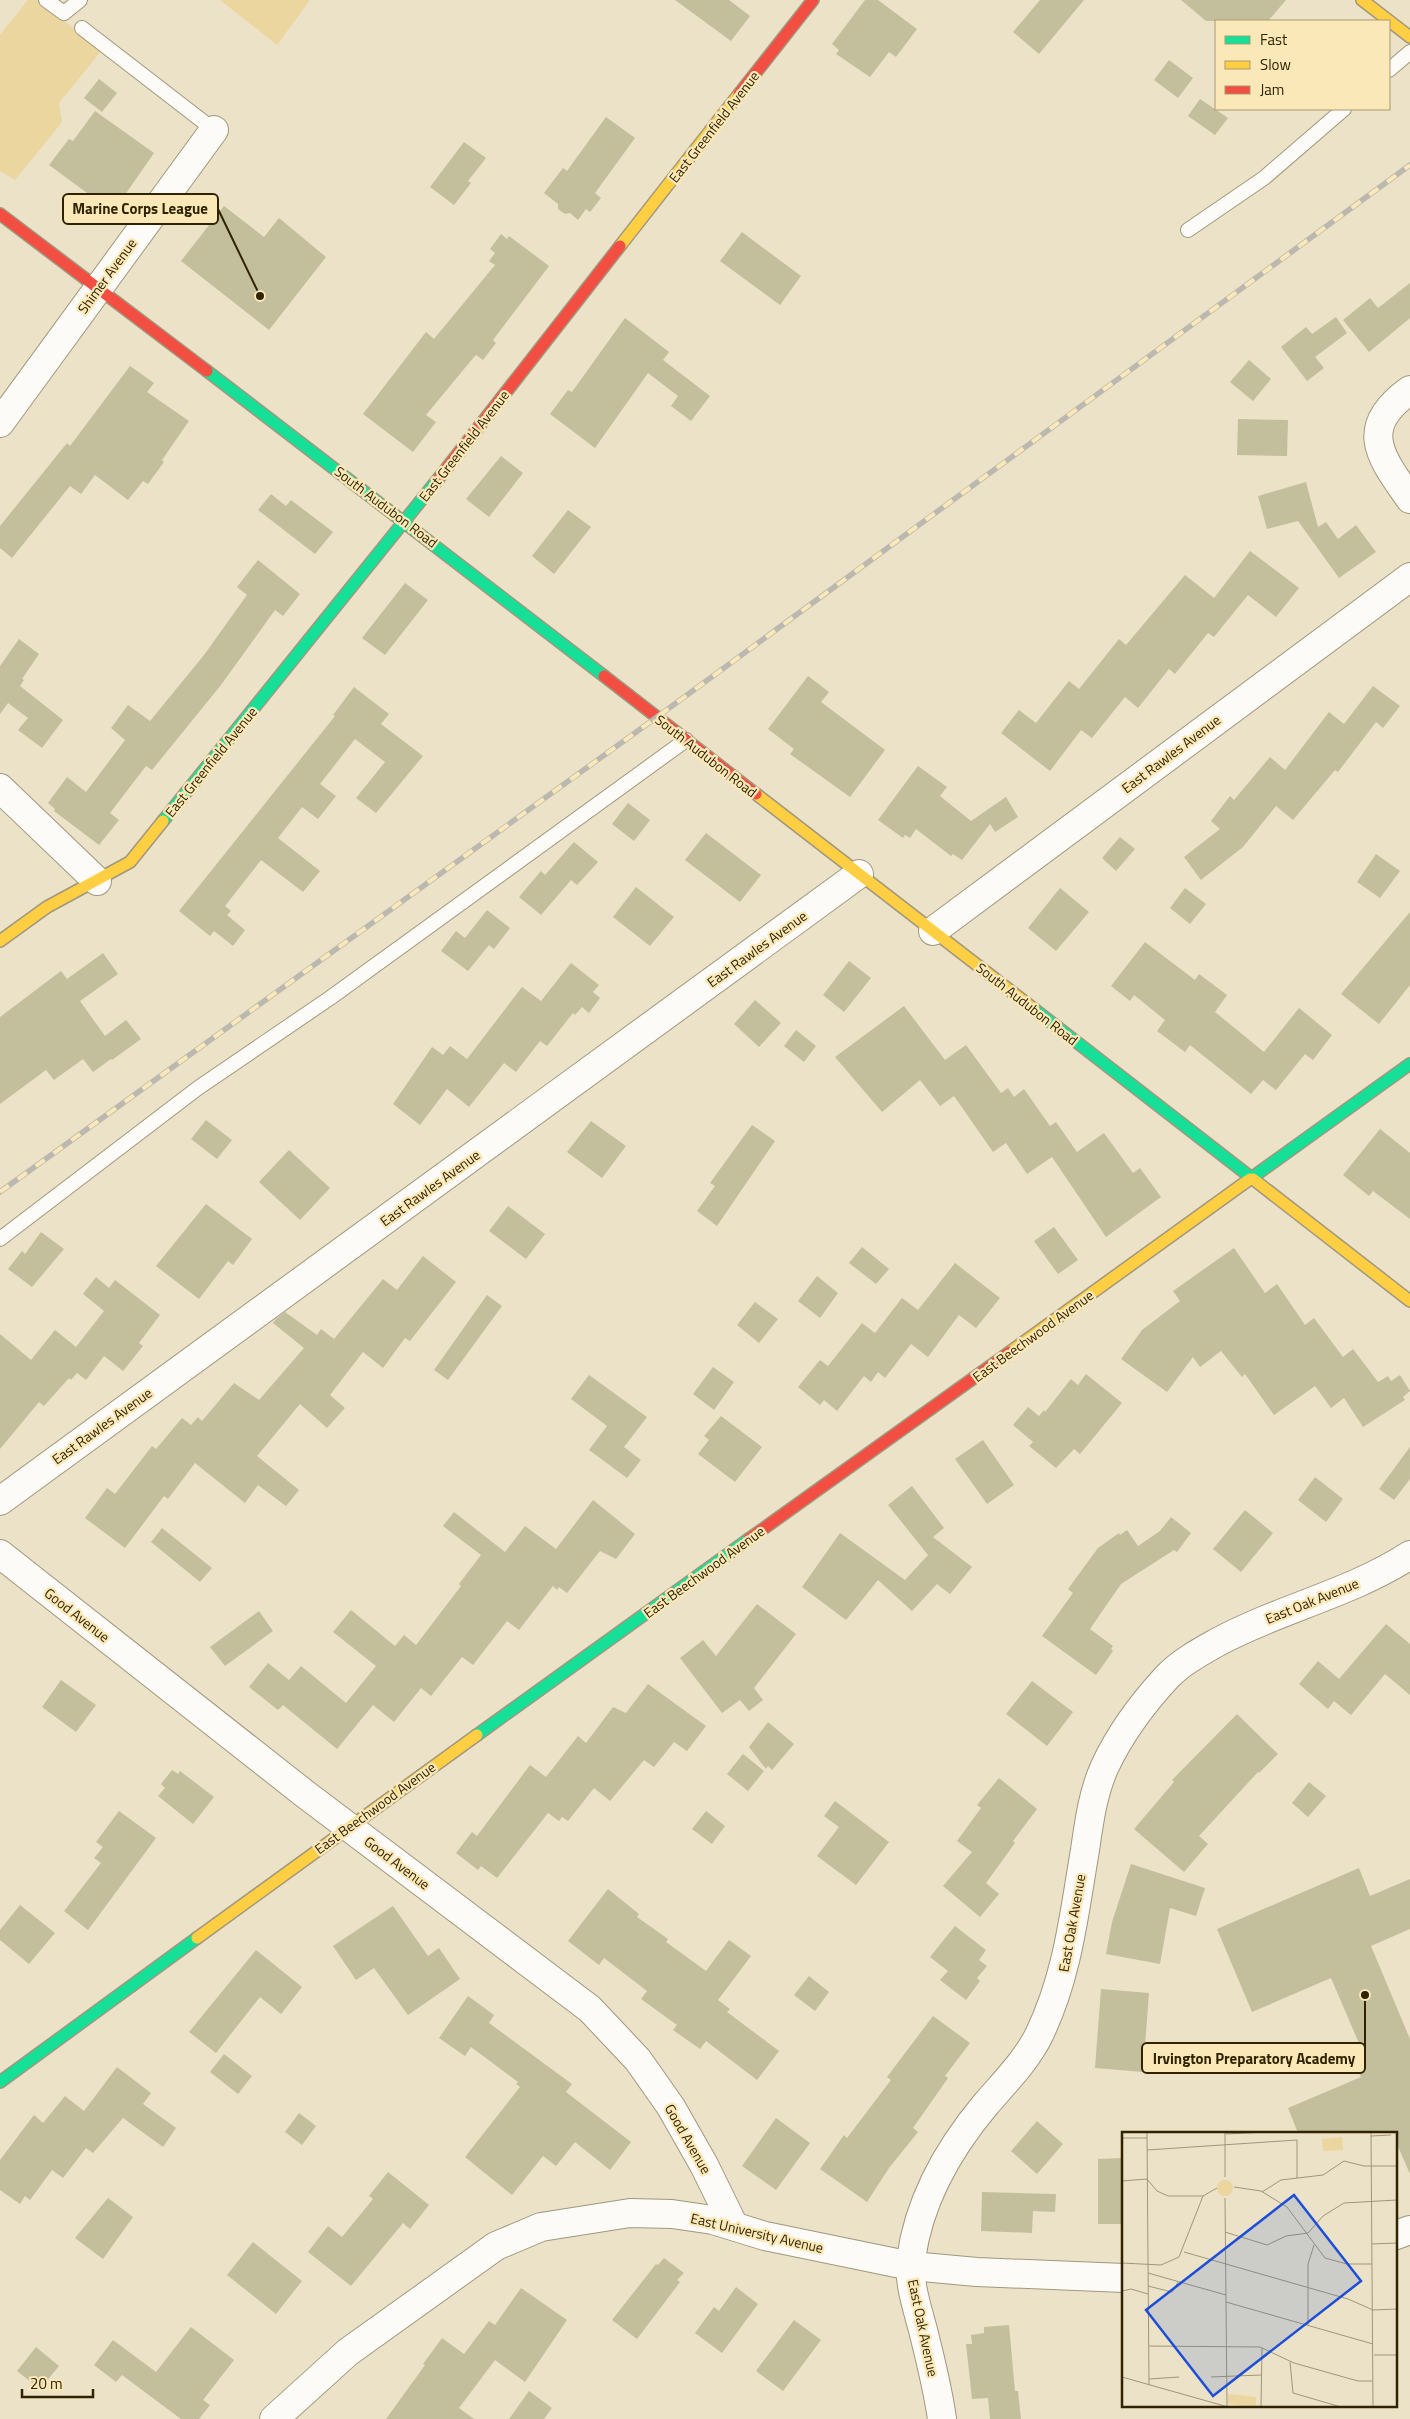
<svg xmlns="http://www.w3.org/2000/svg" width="1410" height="2419" font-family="'Titillium Web',sans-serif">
<rect width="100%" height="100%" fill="#ece2c7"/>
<g fill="#ebd69f">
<path d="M28,0h10l63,51 -42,52 3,19 -47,58 -15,-9v-136z"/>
<path d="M220,0h90l-33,45z"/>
</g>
<g fill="#c3bf9d">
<path d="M675,0h54l21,16 -19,25z"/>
<path d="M865,0h13l39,29 -21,28 -7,-5 -19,25 -34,-23 3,-4 -7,-6z"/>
<path d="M1040,0h44l-45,54 -26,-22z"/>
<path d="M1181,0h105l-18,21h-62z"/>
<path d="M1169,60l24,18 -15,20 -24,-18z"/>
<path d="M99,79l18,14 -15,19 -18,-14z"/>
<path d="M1200,99l28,19 -13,17 -27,-19z"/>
<path d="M95,111l59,42 -41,59 -64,-47 20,-26 4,2z"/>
<path d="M606,117l29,21 -40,55 6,5 -11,14 -4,-3 -8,11 -8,-7 -5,1 -7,-5v-5l-14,-11 19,-25 4,3z"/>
<path d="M464,142l22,16 -18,23 3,2 -17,22 -24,-18z"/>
<path d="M224,206l40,31 15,-19 47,39 -57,73 -88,-69z"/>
<path d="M742,232l59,44 -21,29 -60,-44z"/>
<path d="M501,234l6,5 2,-3 40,30 -56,74 3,3 -13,17 -7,-5 -2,2 -48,58 10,7 -23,30 -50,-38 63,-82 8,7 61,-74 -6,-4 6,-8 -5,-4z"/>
<path d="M1410,283v35l-41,34 -26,-32 27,-22 8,10z"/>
<path d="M1336,317l11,16 -32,24 9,11 -17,13 -26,-34 25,-20 6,7z"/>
<path d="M625,318l44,34 -6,8 47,36 -19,25 -20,-15 7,-10 -30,-23 -53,75 -45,-34 18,-24 4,2z"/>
<path d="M1249,360l22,19 -18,22 -23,-19z"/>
<path d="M130,366l24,17 -7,9 42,29 -27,39 2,2 -16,22 -5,-3 -15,19 -33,-25 -14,19 -11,-8 -58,72 -12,-10v-22l67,-83 3,3z"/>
<path d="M1238,419l50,1 -1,36 -50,-1z"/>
<path d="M501,456l22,17 -34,44 -23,-18z"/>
<path d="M1306,482l12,45 8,-5 12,17 18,-14 20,27 -37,26 -41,-57 -31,8 -9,-33z"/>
<path d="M271,494l15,12 5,-6 42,32 -18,22 -57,-44z"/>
<path d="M568,510l23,17 -37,47 -22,-18z"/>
<path d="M1250,551l49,37 -23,29 -28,-22 -34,42 -6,-4 -33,41 -6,-5 -31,39 -13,-11 -33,41 -11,-8 -31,41 -49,-38 18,-23 17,13 33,-42 10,8 40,-50 7,6 59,-70 29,23z"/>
<path d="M258,560l42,34 -17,22 -8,-6 -54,75 -69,85 -6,-4 -36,47 9,7 -20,25 -45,-34 1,-2 -7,-6 19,-26 19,15 39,-52 -14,-12 17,-23 22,16 54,-66 43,-60 -10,-8z"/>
<path d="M405,583l23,17 -43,55 -23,-17z"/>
<path d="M19,639l20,15 -17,25 2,1 -4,6 43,34 -21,28 -24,-18 10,-12 -20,-15 -8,11v-48z"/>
<path d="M808,676l21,16 -8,10 64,48 -35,47 -60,-43 4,-5 -26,-20z"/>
<path d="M1373,686l27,20 -17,22 -7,-6 -38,50 -3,-2 -42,50 -17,-14 -33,41 -42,33 -17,-23 36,-28 -9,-8 19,-25 4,4 36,-43 15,13 44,-58 15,12z"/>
<path d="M354,687l35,27 -8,10 42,32 -47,57 -20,-15 29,-36 -30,-23 -35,45 16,12 -18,23 -16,-12 -24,31 42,33 -17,21 -42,-32 -36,46 6,5 -4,4 18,15 -12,16 -19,-15 -4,5 -31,-25 156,-195 -2,-1z"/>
<path d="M918,766l29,21 -7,9 31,25 35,-24 12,20 -23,15 -5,-8 -28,36 -9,-6 -2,2 -35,-27 -6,9 -5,-3 -2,3 -25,-18z"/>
<path d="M628,803l22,17 -16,21 -22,-17z"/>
<path d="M706,833l55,42 -21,27 -55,-42z"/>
<path d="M1120,837l15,12 -19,22 -14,-13z"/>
<path d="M574,842l24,20 -21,23 -6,-5 -30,35 -22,-18 22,-26 4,4z"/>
<path d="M1376,854l24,17 -20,27 -23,-16z"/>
<path d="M636,887l38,30 -24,29 -37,-29z"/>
<path d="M1060,888l29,24 -33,39 -28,-23z"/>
<path d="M1185,888l21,16 -16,20 -20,-16z"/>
<path d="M487,910l23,18 -16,21 -5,-4 -21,26 -27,-20 15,-20 9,7z"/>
<path d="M1410,912v73l-31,39 -38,-30z"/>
<path d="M1145,942l50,38 4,-6 28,21 -12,17 49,40 35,-44 33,27 -19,25 -8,-6 -29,36 -13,-10 -12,14 -61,-49 -5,7 -28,-21 8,-11 -31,-25 -4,6 -19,-15z"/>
<path d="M103,953l15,21 -38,27 25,35 21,-16 15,19 -29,21 -1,-1 -18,13 -10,-13 -29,21 -8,-10 -46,34v-87l61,-46 6,8z"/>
<path d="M849,961l22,17 -27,34 -21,-17z"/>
<path d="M571,963l28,22 -6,7 7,6 -11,15 -7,-6 -7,8 -2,-2 -26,33 -7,-5 -24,31 -12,-9 -35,44 -22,-18 -27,36 -27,-21 39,-57 11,8 7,-9 17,13 55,-72 19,14z"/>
<path d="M755,1000l26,23 -22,24 -25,-23z"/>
<path d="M904,1006l41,54 21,-15 35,48 7,-5 6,9 10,-8 26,37 6,-4 21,30 27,-19 29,40 7,-5 21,29 -55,40 -54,-80 -25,17 -21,-31 -13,9 -39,-56 -14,10 -20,-26 -38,32 -47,-55z"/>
<path d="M796,1030l20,16 -12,16 -20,-16z"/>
<path d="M206,1120l26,20 -15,19 -26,-20z"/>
<path d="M591,1121l35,25 -24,32 -35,-26z"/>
<path d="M752,1125l23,16 -58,85 -20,-15 18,-25 -5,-3z"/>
<path d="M1380,1129l30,24v66l-37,-28 -4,5 -26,-21z"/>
<path d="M289,1150l41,38 -30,32 -41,-38z"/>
<path d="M206,1204l46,35 -19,26 -5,-4 -29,38 -43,-33z"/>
<path d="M508,1206l37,28 -19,25 -37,-28z"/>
<path d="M1054,1227l24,33 -20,14 -24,-33z"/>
<path d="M41,1232l23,17 -32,38 -24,-18 14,-18 3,3z"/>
<path d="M862,1247l27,22 -13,15 -27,-21z"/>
<path d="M1234,1248l31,45 12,-9 28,41 9,-7 29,39 10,-8 25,33 10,-6 3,5 9,-6 10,16 -7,6 2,3 -42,27 -19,-29 -13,10 -16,-22 -41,29 -29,-41 -3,3 -21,-26 -21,16 -7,-10 -26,35 -46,-33 21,-29 38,-29 -7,-10z"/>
<path d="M423,1256l33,26 -46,59 -5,-3 -22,30 -20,-16 -33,43 15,13 -18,20 -27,-24 -43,52 42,34 -13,16 -28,-21 -13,18 -50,-40 -27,36 -4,-3 -39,52 -40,-30 22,-30 8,6 37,-48 4,3 26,-31 9,7 7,-8 4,4 32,-38 25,17 45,-52 -31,-25 3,-4 9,-7 32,23 4,-6 13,10 49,-60 14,11z"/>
<path d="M955,1263l45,35 -24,30 -17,-13 -31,42 -17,-13 -26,34 -7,-6 -7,10 -7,-6 -27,35 -13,-11 -4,5 -22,-18 22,-27 8,6 34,-43 13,10 27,-35 16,12z"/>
<path d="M817,1276l21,17 -18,25 -22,-17z"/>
<path d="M96,1277l13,11 6,-8 45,35 -21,28 4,3 -20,25 -19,-15 -18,24 -9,-7 -6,7 -2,-2 -25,28 -5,-4 -39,47v-115l31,26 24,-30 21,17 28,-36 -21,-17z"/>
<path d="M487,1295l15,11 -54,74 -14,-10z"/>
<path d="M755,1302l23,17 -19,24 -22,-18z"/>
<path d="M713,1367l21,15 -20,28 -21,-16z"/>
<path d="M1086,1374l36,29 -42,51 -6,-5 -18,19 -27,-22 4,-4 -20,-17 15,-18 11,9 5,-6 1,2 26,-33 7,6z"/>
<path d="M589,1375l58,42 -23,30 17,13 -14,18 -38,-28 18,-24 -36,-27z"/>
<path d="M721,1416l41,31 -27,35 -37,-28 11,-14 -5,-4z"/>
<path d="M983,1440l31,45 -27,19 -32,-45z"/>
<path d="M1410,1447v32l-16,21 -15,-11z"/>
<path d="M1315,1477l28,22 -17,23 -28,-22z"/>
<path d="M912,1486l32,42 -11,9 39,30 -22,27 -13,-10 -25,27 -34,-31 -32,40 -44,-33 38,-54 65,47 23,-25 -40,-50z"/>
<path d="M593,1500l42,34 -19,25 -16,-8 -33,42 -8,-6 -2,3 -4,-4 -34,44 -12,-9 -34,44 -11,-8 -31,39 -10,-8 -27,34 -21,-17 -36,44 -54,-44 -5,5 -29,-23 19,-24 21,17 12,-14 45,37 30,-37 -43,-34 18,-22 44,36 9,-11 12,10 45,-59 -2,-2 22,-29 -38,-29 11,-14 51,40 20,-26 31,23z"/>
<path d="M1245,1510l28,23 -32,39 -28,-23z"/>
<path d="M1171,1517l20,16 -14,19 -3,-2 -53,34 -31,45 23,17 -2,3 2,2 -17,24 -54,-39 31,-43 -5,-4 30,-41 21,-15 1,2 7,-5 11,16 22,-15z"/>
<path d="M162,1528l50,40 -12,14 -49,-40z"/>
<path d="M757,1604l39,30 -42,54 9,12 -14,11 -9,-11 -18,13 -42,-55 23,-18 13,16z"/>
<path d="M259,1611l14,20 -48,35 -15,-19z"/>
<path d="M1386,1624l24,20v51l-25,-21 -34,41 -17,-14 -6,8 -29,-25 19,-23 21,18z"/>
<path d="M61,1680l35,25 -20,27 -34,-25z"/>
<path d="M1032,1681l41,31 -26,34 -41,-32z"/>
<path d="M648,1684l58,42 -19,25 -13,-9 -20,25 -10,-7 -34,41 -16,-13 -26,33 -6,-4 -3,4 -11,-8 -51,65 -16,-12 -3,4 -22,-17 16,-21 5,4 53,-71 16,12 32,-41 8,7 27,-36 13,6z"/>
<path d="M1237,1714l41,40 -19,19 -1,-1 -59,64 9,8 -24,28 -50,-43 40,-47 -2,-2z"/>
<path d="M768,1722l26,22 -22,26 -4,-4 -2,3 -17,-22z"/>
<path d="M743,1754l21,17 -16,20 -21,-17z"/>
<path d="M172,1770l6,4 2,-3 34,26 -21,27 -35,-28 7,-8 -4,-4z"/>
<path d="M999,1778l38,31 -24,32 2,2 -29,40 13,11 -19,23 -37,-31 29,-34 -15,-11 24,-33 -4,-3z"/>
<path d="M1309,1782l17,14 -18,21 -16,-14z"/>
<path d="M835,1801l54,41 -33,43 -39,-29 22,-29 -15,-11z"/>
<path d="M119,1811l37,27 -68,92 -24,-19 37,-48 -7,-5 9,-11 -7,-5z"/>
<path d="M706,1811l19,15 -13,18 -20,-15z"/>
<path d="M1131,1864l74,24 -9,28 -26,-8 -10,56 -54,-10 6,-32z"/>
<path d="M1359,1868l11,28 40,-17v50l-39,17 39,93v135l-14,-32v-9h-98l-10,-25 73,-31 -8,-17 11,-5 -33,-77 -79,34 -35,-83z"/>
<path d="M608,1889l31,25 -2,3 31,22 -2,3 40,29 23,-31 22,16 -33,44 12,9 -3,3 52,39 -22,29 -51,-39 -6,8 -27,-19 4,-5 -36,-26 6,-8 -43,-33 -5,7 -31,-24z"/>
<path d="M20,1905l35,28 -26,31 -29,-24v-10z"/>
<path d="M393,1906l35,50 11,-8 21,31 -52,36 -34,-47 -18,12 -23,-34z"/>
<path d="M955,1926l31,24 -7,10 8,6 -10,12 3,3 -14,19 -26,-20 8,-9 -18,-14z"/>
<path d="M256,1950l46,37 -21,27 -21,-17 -44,56 -27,-21z"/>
<path d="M809,1976l20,16 -14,19 -21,-16z"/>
<path d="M1101,1989l48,4 -6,79 -48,-4z"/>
<path d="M468,1996l26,19 -5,8 83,61 -6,8 65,50 -21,28 -35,-28 -19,24 -13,-10 -31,39 -47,-38 55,-70 -4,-3 2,-2 -47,-35 -6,9 -26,-18z"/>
<path d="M933,2016l37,27 -25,33 3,2 -35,50 5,4 -29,36 -22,34 -47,-33 24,-34 3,3 44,-58 -4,-3z"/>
<path d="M224,2054l28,22 -14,18 -28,-22z"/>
<path d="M117,2067l34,26 -8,11 33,24 -13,19 -40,-29 -30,35 -7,-5 -23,30 -11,-8 -22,30 -5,-4 -5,8 -20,-14v-30l34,-45 9,8 22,-27 19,15z"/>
<path d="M299,2113l17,13 -14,19 -17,-13z"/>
<path d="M776,2118l34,25 -34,47 -34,-24z"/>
<path d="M1037,2121l26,23 -26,30 -26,-23z"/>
<path d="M1124,2158v66h-26v-65z"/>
<path d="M388,2172l41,33 -19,24 -7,-6 -52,63 -43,-34 20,-26 14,11 31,-38 -4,-3z"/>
<path d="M982,2192l74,2 -1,18 -22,-1 -1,22 -51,-2z"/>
<path d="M108,2198l25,19 -30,42 -28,-21z"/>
<path d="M253,2242l49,39 -26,33 -49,-39z"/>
<path d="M664,2258l20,15 -7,7 3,2 -43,57 -25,-19 44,-56 2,1z"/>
<path d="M736,2287l22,17 -36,49 -27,-20 19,-26 5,4z"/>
<path d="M521,2288l46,32 -42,62 -30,-22 -36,48 15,11h-88l39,-54 -2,-1 19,-26 22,16 25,-33 6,4z"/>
<path d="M794,2320l27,20 -38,51 -27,-20z"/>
<path d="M1009,2325l6,66h3l3,28h-31l-2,-21 -16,1 -6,-55h6l-1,-9 13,-2v-6z"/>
<path d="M191,2327l43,33 -31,40 7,5 -11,14h-18l-59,-44 -6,7 -22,-17 19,-25 43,32z"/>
<path d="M36,2347l23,19 -19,23 -23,-18z"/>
<path d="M529,2391l23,17 -8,11h-35z"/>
</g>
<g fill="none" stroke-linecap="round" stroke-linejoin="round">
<g stroke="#a0977e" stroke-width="16">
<g id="lane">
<path d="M46,0l18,13 16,-13"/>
<path d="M82,28l132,102"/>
<path d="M1389,70l21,-18"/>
<path d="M1188,230l76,-52 80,-69"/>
<path d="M0,1239l198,-151 132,-90 356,-258"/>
</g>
</g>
<g stroke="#a0977e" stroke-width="30">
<g id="street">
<path d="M1410,390c-53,38 -30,66 0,109"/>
<path d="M0,423l214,-293"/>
<path d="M0,788l97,93"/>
<path d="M933,931l477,-354"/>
<path d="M0,1501l859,-627"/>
<path d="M0,1554l305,240 285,215 48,51 33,47 33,58 30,61"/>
<path d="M1396,2235l14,-5"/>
<path d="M274,2419l74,-67 148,-106 45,-19 89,-14 42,1 41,6 52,16 146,30 66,6 147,6"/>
<path d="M942,2419c-4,-29 -11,-57 -18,-85 -6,-24 -16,-51 -13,-75 8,-59 38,-111 75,-155 19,-22 40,-43 53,-69 29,-60 35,-121 46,-185 4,-28 8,-58 20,-84 16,-34 37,-62 62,-89 13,-14 33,-25 49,-34 62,-34 134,-49 194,-88"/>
</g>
</g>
<g stroke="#a0977e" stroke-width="14">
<g id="fast">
<path d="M207,371l397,305"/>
<path d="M163,821l276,-343"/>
<path d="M1034,1009l219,170"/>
<path d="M1250,1179l160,-115"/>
<path d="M477,1735l272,-196"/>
<path d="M0,2082l197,-144"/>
</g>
</g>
<g stroke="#a0977e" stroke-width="14">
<g id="slow">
<path d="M1362,0l48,37"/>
<path d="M620,246l119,-152"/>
<path d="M756,794l278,215"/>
<path d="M0,941l47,-34 83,-45 33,-41"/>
<path d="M1253,1179l157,122"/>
<path d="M1010,1352l240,-173"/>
<path d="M197,1938l280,-203"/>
</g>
</g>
<g stroke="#a0977e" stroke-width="14">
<g id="jam">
<path d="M739,94l74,-94"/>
<path d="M0,214l207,157"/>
<path d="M439,478l181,-232"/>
<path d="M604,676l152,118"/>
<path d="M749,1539l261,-187"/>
</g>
</g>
<use href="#lane" stroke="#fcfbf7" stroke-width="14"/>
<use href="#street" stroke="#fcfbf7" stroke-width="28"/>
<use href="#fast" stroke="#16e098" stroke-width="11"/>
<use href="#slow" stroke="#ffcf43" stroke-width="11"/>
<use href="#jam" stroke="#f24e42" stroke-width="11"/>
<g stroke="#bbb8af" stroke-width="5.5">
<path id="rail" d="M0,1192l657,-475 753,-552"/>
</g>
<use href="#rail" stroke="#fbe8b8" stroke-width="4" stroke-dasharray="11" stroke-linecap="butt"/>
</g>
<g text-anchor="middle" stroke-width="4.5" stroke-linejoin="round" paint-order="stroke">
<g font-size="14" fill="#2f2300" stroke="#fbe8b8">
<text transform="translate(714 127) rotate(-52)" y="5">East Greenfield Avenue</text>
<text transform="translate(107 276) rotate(-54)" y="5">Shimer Avenue</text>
<text transform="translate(464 446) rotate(-52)" y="5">East Greenfield Avenue</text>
<text transform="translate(386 507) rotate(37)" y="5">South Audubon Road</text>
<text transform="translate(1171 754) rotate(-37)" y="5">East Rawles Avenue</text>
<text transform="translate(706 756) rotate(38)" y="5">South Audubon Road</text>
<text transform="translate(211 762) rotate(-51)" y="5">East Greenfield Avenue</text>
<text transform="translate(757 949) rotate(-36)" y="5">East Rawles Avenue</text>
<text transform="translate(1027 1004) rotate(38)" y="5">South Audubon Road</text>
<text transform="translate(430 1188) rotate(-36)" y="5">East Rawles Avenue</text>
<text transform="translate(1033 1336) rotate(-36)" y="5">East Beechwood Avenue</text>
<text transform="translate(102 1426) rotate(-36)" y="5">East Rawles Avenue</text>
<text transform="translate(704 1572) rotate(-36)" y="5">East Beechwood Avenue</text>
<text transform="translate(1312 1601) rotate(-22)" y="5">East Oak Avenue</text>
<text transform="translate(77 1615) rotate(38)" y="5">Good Avenue</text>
<text transform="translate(375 1808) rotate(-36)" y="5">East Beechwood Avenue</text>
<text transform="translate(397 1863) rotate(37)" y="5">Good Avenue</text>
<text transform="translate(1072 1923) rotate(-80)" y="5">East Oak Avenue</text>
<text transform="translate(688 2139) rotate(60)" y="5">Good Avenue</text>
<text transform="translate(757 2233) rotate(13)" y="5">East University Avenue</text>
<text transform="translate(923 2328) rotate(78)" y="5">East Oak Avenue</text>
</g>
</g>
<g transform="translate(1122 2132)">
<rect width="275" height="275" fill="#ece2c7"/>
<path d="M220,5l1,13 -20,1 -1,-12zM95 56a8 8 0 1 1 16 0a8 8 0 1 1-16 0ZM106,262l28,3v10l-28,-3z" fill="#ebd69f"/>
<path fill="none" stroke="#a09677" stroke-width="1" d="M25,0l2,253M103,0v45M249,0l2,275M103,2l43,-2M249,4l20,-1M0,6h25M25,18l150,-10v38M0,49l25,-2 10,12 11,5h35l14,-8M112,55l27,4 26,16 38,51 22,6h25M140,60l19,-12 42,-5 21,-14 20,5h33M103,66l2,208M103,100l42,13 19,-9 22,-3 15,-17 21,-13 53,-3M250,112l25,-1M62,120l164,47 25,11 24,-1M0,131l39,2 18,-8 24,-61M26,141l78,22M26,154l24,6 6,-10M0,159l9,-2 17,5M104,170l147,42M186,193v-61l6,-19M27,214l111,1 34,16 64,18h15M252,223h23M168,230l3,31 48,14M0,245l106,30M89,245l50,-2M27,247l30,-2M139,275l1,-59"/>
<path fill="#1d4ed8" fill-opacity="0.15" stroke="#1d4ed8" stroke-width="2.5" d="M172,63l67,86 -148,115 -67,-86z"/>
<rect width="275" height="275" fill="none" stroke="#2f2300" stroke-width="2.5"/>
</g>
<path fill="none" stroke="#2f2300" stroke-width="2" d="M260 296L218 209M1365 1995L1365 2058"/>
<g fill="#2f2300" stroke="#fbe8b8" stroke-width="2">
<circle cx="260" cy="296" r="5"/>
<circle cx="1365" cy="1995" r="5"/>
</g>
<g fill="#fbe8b8" stroke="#2f2300" stroke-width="2">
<rect x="63" y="194" width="155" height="30" rx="5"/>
<rect x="1142" y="2043" width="223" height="30" rx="5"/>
</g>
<g font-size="15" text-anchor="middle" font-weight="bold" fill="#2f2300">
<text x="140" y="214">Marine Corps League</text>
<text x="1254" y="2064">Irvington Preparatory Academy</text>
</g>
<rect x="1215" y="20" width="175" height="90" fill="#fbe8b8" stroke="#a9996e"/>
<rect x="1225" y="36" width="25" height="8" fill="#16e098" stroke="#a9996e"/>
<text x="1260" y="45" font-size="15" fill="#2f2300">Fast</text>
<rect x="1225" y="61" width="25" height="8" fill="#ffcf43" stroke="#a9996e"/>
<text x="1260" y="70" font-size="15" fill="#2f2300">Slow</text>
<rect x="1225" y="86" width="25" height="8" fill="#f24e42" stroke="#a9996e"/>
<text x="1260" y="95" font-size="15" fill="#2f2300">Jam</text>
<path d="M22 2389v8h71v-8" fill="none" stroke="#2f2300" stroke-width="2.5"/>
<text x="30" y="2389" font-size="15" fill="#2f2300" stroke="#fbe8b8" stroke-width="4" paint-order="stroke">20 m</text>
</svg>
